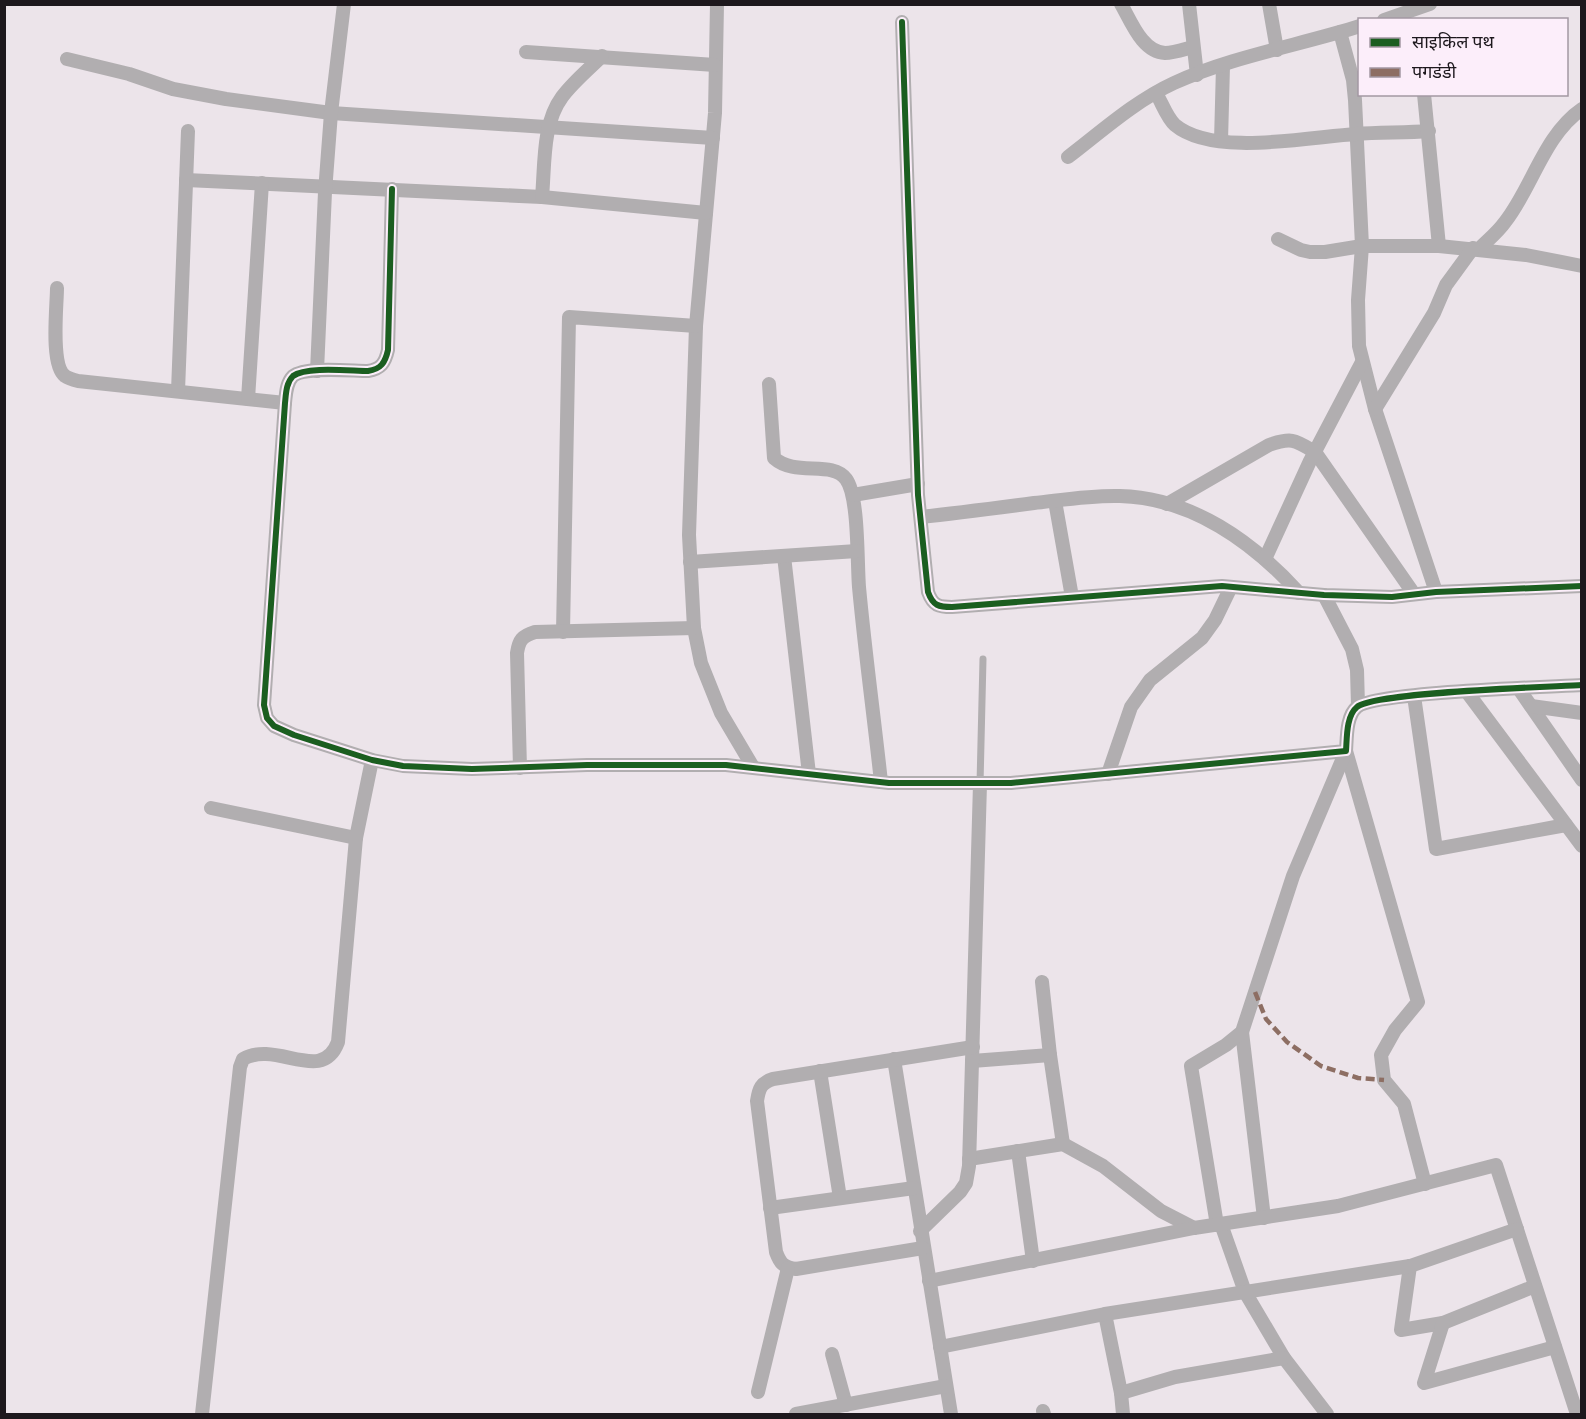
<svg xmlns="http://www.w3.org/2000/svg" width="1586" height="1419" font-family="'Exo 2','Noto Sans Devanagari',sans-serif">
<rect width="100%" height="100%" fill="#ece4ea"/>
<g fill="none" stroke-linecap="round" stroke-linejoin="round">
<path stroke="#b1aeb0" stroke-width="7" d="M980,784l3,-125"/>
<g stroke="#b1aeb0" stroke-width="14">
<path d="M717,4l-2,109 -19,213 -7,209 5,93 7,35 20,50 32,54"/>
<path d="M1121,4c10,17 21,48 44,49 9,0 20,-4 28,-6"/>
<path d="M1189,4l8,71"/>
<path d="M1269,4l8,46"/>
<path d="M1384,20l46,-16"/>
<path d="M902,22l16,473 10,97c5,14 11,15 24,15l270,-21 102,9 68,2 44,-5 146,-6"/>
<path d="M1340,32l13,48 2,20 7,146 -4,54 1,46 16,63 61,183"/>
<path d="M526,52l189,13"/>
<path d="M67,59l62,15 44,15 53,10 105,14 382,25"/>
<path d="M1156,93c6,10 11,25 19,32 38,32 134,12 181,9 24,-2 49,-1 73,-3"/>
<path d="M1424,94l15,152"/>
<path d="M1221,141l2,-75"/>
<path d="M1068,157c34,-26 67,-56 106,-74 56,-26 126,-38 186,-57"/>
<path d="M186,180l356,17 164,16"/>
<path d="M392,189l-4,161c-3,13 -7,19 -20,21 -17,0 -62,-5 -75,5 -7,7 -7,18 -8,27l-21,302 3,13 7,8 20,9 78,25 31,6 69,3 115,-4h139l163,18h122l335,-32c1,-13 0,-35 11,-44 17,-15 191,-20 225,-22"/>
<path d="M542,197c3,-32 0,-73 20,-100 11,-15 27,-28 40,-41"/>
<path d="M1278,239l23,11 9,2h15l37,-6h77l87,9 56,11"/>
<path d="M1479,249c9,-9 19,-17 26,-27 27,-34 39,-87 77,-113"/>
<path d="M57,288c0,18 -7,77 8,88 3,2 9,4 13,5l207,22"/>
<path d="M317,371l8,-179 6,-79 13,-109"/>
<path d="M769,384l5,74c21,19 58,2 72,21 13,17 11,84 13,108 6,65 15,130 22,195"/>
<path d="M178,391l10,-260"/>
<path d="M248,399l14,-216"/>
<path d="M1375,409l59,-96 12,-28 27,-37"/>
<path d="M853,495l65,-11"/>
<path d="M1055,501l17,96"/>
<path d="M1167,504l102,-59c23,-8 26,-5 46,7l99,142"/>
<path d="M921,517c37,-4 75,-9 113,-14 28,-3 57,-8 86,-7 72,2 133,46 179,97"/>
<path d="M784,556l25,218"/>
<path d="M1265,559l45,-98 52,-99"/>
<path d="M690,562l167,-11"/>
<path d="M1324,595l28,54 5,21 1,36"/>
<path d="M563,632l6,-315 127,9"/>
<path d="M1519,689l63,91"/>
<path d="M1467,692l115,154"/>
<path d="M1414,696l22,153 130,-24"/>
<path d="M1531,706l51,7"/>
<path d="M1346,751l72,251 -23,28 -14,25 3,25 20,24 21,80"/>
<path d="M520,768l-3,-115c2,-13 5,-17 18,-21l159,-4"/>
<path d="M1108,774l23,-67 19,-27 52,-42 13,-18 16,-33"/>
<path d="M211,808l145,30"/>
<path d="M1042,982l8,73 13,89"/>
<path d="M1242,1032l22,186"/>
<path d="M894,1059l57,355"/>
<path d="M972,1061l78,-6"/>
<path d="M820,1071l20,127"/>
<path d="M1018,1151l15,110"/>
<path d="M969,1159l94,-15 40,22 58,45 33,17"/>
<path d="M770,1208l144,-20"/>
<path d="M1221,1224l24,68 39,66 43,56"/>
<path d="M1217,1225l-26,-159 35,-21 16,-13 51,-156 53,-125"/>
<path d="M920,1231l40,-39 6,-9 3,-17 11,-382"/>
<path d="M923,1248l-127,21c-13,-2 -16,-6 -20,-17l-19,-151c2,-13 4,-18 16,-22l200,-32"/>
<path d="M1410,1266l-9,64 42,-7 92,-37"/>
<path d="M929,1281l265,-53 144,-22 158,-41 81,249"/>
<path d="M1105,1314l16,79 2,21"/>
<path d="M1443,1323l-19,60 131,-36"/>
<path d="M940,1347l165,-33 305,-48 107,-37"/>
<path d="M832,1354l14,51"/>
<path d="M758,1392l30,-124"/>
<path d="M1121,1393l54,-16 109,-19"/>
<path d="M1043,1411l1,3"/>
<path d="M202,1414l38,-347 3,-8c34,-19 79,26 95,-17l18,-204 16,-78"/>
<path d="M796,1414l150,-28"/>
</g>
<path stroke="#8d6e63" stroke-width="4.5" stroke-dasharray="9 4.5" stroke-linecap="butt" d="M1255,992l11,27 21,23 34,24 37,12 26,2"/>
<g stroke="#fceefa" stroke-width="10">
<g id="cycleway">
<path d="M902,22l16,473 10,97c5,14 11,15 24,15l270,-21 102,9 68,2 44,-5 146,-6"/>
<path d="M392,189l-4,161c-3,13 -7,19 -20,21 -17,0 -62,-5 -75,5 -7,7 -7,18 -8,27l-21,302 3,13 7,8 20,9 78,25 31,6 69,3 115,-4h139l163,18h122l335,-32c1,-13 0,-35 11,-44 17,-15 191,-20 225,-22"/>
</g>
</g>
<use href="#cycleway" stroke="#1b5e20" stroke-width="6"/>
</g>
<rect width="1586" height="1419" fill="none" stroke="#1d181d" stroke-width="12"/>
<rect x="1358" y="18" width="210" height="78" fill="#fceefa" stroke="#a398a2" stroke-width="1.5"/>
<rect x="1370" y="38" width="30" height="9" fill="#1b5e20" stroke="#a398a2" stroke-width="1.5"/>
<text x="1412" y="48" font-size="18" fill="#1d181d">साइकिल पथ</text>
<rect x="1370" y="68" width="30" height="9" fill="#8d6e63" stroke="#a398a2" stroke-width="1.5"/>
<text x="1412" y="78" font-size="18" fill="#1d181d">पगडंडी</text>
</svg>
